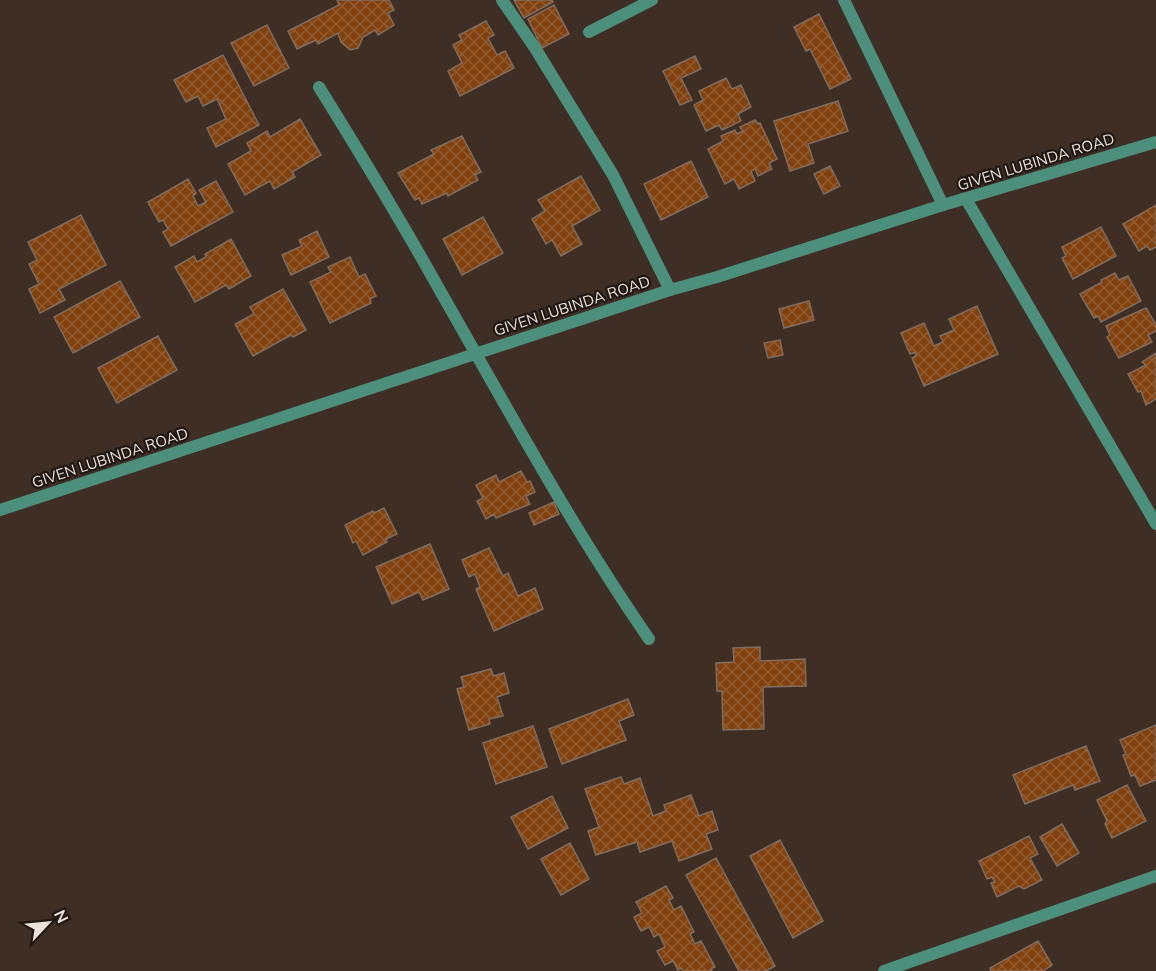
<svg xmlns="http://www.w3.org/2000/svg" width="1156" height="971" font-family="Mulish,sans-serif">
<defs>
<pattern id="building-cross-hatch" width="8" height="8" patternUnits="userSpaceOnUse" patternTransform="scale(1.5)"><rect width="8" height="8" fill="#80410e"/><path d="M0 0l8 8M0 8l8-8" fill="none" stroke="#925c30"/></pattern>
</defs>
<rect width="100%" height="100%" fill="#3f2e23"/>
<g fill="url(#building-cross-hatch)" stroke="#806d61" stroke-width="1.5">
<path d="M337,0h52l5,10 -6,3 6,12 -16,10 -3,-5 -12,7 -5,11 -8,2 -9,-8 -3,-9 -20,11 -2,-4 -19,9 -9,-18 51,-26z"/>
<path d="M514,0h38l1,2 -29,16z"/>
<path d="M554,5l15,29 -27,14 -14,-29z"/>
<path d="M819,14l32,65 -21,10 -20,-40 -4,2 -12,-24z"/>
<path d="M486,21l8,14 -6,3 9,17 8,-4 9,17 -54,28 -12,-25 14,-8 -9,-18 9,-5 -3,-5z"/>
<path d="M267,25l22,43 -35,18 -23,-43z"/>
<path d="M223,55l36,70 -43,22 -9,-19 19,-9 -9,-20 -14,7 -5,-10 -12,6 -12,-22z"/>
<path d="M695,56l6,13 -20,9 11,22 -12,5 -17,-34z"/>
<path d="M726,78l6,11 9,-4 10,22 -13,7 3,7 -19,9 -3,-5 -13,6 -12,-26 9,-5 -4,-9z"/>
<path d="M838,101l10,30 -40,13 6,19 -24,8 -16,-50z"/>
<path d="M300,119l21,36 -29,17 3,5 -21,12 -4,-8 -25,14 -17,-31 23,-13 -4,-8 20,-12 3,6z"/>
<path d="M755,120l3,4 2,-1 17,36 -8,4 3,6 -14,7 -3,-7 -4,2 4,10 -16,8 -5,-10 -9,5 -17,-35 15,-8 -2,-5 14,-6 2,4 6,-3 -3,-4z"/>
<path d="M462,136l19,36 -6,3 3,5 -30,16 -1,-3 -25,11 -3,-6 -4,2 -17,-27 36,-19 -3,-4z"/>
<path d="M691,161l17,36 -47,23 -17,-36z"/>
<path d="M830,166l10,20 -16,8 -10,-20z"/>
<path d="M581,176l19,34 -28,16 10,18 -21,12 -9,-16 -6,4 -14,-25 13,-8 -7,-11z"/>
<path d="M188,179l8,14 -3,3 5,10 8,-4 -7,-12 17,-9 17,31 -62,34 -8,-14 5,-3 -5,-9 -4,2 -11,-20z"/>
<path d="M1156,205v42l-6,3 -3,-4 -8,5 -16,-27z"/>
<path d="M81,215l25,50 -47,24 6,11 -25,13 -11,-24 10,-5 -10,-20 8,-4 -9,-18z"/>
<path d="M483,217l20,36 -41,22 -19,-36z"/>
<path d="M1101,227l15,29 -43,23 -11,-21 4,-2 -4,-9z"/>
<path d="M317,231l12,26 -38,18 -9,-20 20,-9 -3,-6z"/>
<path d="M231,239l20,37 -22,13 -3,-4 -31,17 -20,-35 19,-11 3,6 9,-5 -1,-3z"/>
<path d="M350,257l9,20 6,-3 11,22 -6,3 1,4 -41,20 -20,-41 21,-10 -3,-5z"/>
<path d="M1115,273l4,7 9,-4 13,25 -40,21 -3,-6 -4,2 -14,-24 22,-12 -1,-2z"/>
<path d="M120,281l20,36 -67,36 -19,-36z"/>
<path d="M283,289l23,41 -13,7 -2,-2 -38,21 -18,-32 19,-10 -4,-7z"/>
<path d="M809,301l5,19 -30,8 -5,-19z"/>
<path d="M977,306l21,48 -74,32 -12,-28 4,-2 -1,-4 -5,2 -9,-21 23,-10 10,23 9,-4 -3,-6 14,-6 -5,-11z"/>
<path d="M1146,308l10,17v6l-8,4 4,7 -33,16 -12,-21 3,-2 -4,-9z"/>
<path d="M158,336l19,34 -60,33 -19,-35z"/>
<path d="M780,340l3,15 -15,3 -4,-15z"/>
<path d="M1156,353v46l-10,6 -5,-14 -3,1 -10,-18 18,-9 -4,-3z"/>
<path d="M521,471l6,11 3,-1 5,11 -9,4 4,8 -34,14 -2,-4 -8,5 -9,-18 6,-3 -7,-13 20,-10 3,7z"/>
<path d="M554,502l5,12 -25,11 -5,-12z"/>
<path d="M384,508l13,26 -11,5 1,3 -24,13 -7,-14 -3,2 -8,-18 28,-14 1,2z"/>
<path d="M430,544l19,45 -26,11 -4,-8 -27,12 -16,-37z"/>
<path d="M489,548l14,28 5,-3 10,23 17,-8 8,21 -49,22 -18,-42 4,-2 -5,-13 -6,3 -7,-17z"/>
<path d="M760,647v14l45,-2 1,27 -43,1 1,42 -41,1 -1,-39h-5l-1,-28 18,-1 -1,-14z"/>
<path d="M491,669l2,7 11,-3 5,20 -12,4 6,19 -14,3 1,5 -21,6 -12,-41 7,-2 -3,-10z"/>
<path d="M628,699l6,16 -15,6 7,19 -64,24 -13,-35z"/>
<path d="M1156,725v55l-16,6 -5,-11 -4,1 -8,-21 3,-1 -6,-14z"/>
<path d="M533,726l14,41 -51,17 -13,-41z"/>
<path d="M1086,746l14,35 -25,9 -2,-5 -48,19 -12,-29z"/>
<path d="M621,777l3,7 16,-6 13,38 13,-5 -2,-6 27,-10 8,21 13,-5 6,19 -12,4 6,15 -33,12 -7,-20 -32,11 -3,-10 -41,13 -8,-24 11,-4 -14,-38z"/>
<path d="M1127,785l19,36 -34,17 -7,-14 2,-3 -10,-21z"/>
<path d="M552,796l16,32 -40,21 -17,-32z"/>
<path d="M1062,824l17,29 -22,13 -17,-29z"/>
<path d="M1029,836l9,18 -8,4 12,22 -18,9 -5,-3 -22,11 -6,-14 4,-1 -3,-5 -5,2 -8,-18z"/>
<path d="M780,840l43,81 -30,17 -43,-82z"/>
<path d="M570,843l19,36 -28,16 -20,-36z"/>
<path d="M716,858l59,108 -9,5h-27l-53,-96z"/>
<path d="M666,886l7,12 -4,2 5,10 7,-4 13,26 -4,2 5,10 6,-3 14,26 -4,2 1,2h-29l-2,-3 -3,2 -5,-9 -8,4 -8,-14 8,-4 -6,-13 -5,3 -5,-10 -8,4 -7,-14 8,-4 -6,-11z"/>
<path d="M1038,941l14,24 -9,6h-52l-1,-3z"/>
</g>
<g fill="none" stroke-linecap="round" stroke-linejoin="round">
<g stroke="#4d8f7d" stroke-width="12">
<path d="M502,0l33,48 78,127 57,115"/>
<path d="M589,32l63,-32"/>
<path d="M319,87c41,66 81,132 119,200 68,119 133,239 211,352"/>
</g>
<g stroke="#4d8f7d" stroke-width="12">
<path d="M844,0l99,205"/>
<path d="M966,199l190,325"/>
<path d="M884,971l272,-95"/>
</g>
<path stroke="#4d8f7d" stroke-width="12" d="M0,510l670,-220 47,-13 226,-72 213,-63"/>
</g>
<g text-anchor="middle" stroke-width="4.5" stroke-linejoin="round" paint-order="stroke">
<g font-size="15" fill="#ede2db" stroke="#201813">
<text transform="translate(1036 162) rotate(-17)" y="5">GIVEN LUBINDA ROAD</text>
<text transform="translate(572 306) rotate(-18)" y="5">GIVEN LUBINDA ROAD</text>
<text transform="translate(110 458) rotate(-18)" y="5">GIVEN LUBINDA ROAD</text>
</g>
</g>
<g transform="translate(48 923) rotate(64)" stroke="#201813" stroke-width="4.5" paint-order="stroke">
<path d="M0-4.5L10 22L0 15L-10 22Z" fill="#ede2db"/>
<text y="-9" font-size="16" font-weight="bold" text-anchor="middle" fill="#ede2db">N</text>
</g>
</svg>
